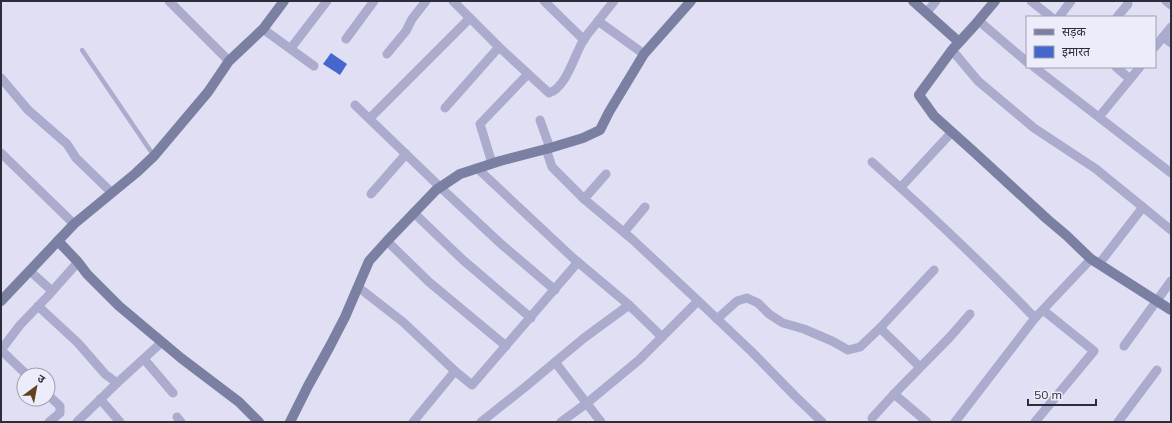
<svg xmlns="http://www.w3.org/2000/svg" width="1172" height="423" font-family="Mulish,'Noto Sans Devanagari',sans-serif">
<rect width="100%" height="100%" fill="#e0dff4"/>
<path fill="#4566cc" d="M331,53l16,11 -7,11 -17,-11z"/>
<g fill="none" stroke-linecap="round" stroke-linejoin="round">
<path stroke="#aaabcd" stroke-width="4.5" d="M82,50l72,106"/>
<g stroke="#aaabcd" stroke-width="9">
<path d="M169,1l60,60"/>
<path d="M453,1l46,46 50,46c17,-5 25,-37 34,-52 4,-7 10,-13 15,-20l46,33"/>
<path d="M544,1l40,39"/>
<path d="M1031,1l20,16"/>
<path d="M1166,1l5,4"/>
<path d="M926,13l10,-12"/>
<path d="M1059,17l12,-16"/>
<path d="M1117,17l11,-13"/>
<path d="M598,21l16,-20"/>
<path d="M979,21l48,41"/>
<path d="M263,29l51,37"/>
<path d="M1163,37l8,6"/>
<path d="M346,39l28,-38"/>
<path d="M1155,47l16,-20"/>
<path d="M291,48l36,-47"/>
<path d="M952,50l26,31 56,47 62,41 75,61"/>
<path d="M387,54l19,-23 6,-12 14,-18"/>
<path d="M1034,67l137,106"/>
<path d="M1116,67l14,12"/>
<path d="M1,78l27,32 39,34 9,14 36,35"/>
<path d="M355,105l85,82 60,56 55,47"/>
<path d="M445,108l54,-61"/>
<path d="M1099,117l41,-50"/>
<path d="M370,118l100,-100"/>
<path d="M540,120l10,28"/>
<path d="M546,149l6,18 32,32 49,41 60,56 59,56 42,43 28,27"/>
<path d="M1,153l73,71"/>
<path d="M872,162c56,50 111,102 163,156"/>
<path d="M492,163l-12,-39 48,-50"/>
<path d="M477,168l96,90 56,47 33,32"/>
<path d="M901,187l51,-55"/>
<path d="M371,194l35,-40"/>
<path d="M584,199l22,-25"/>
<path d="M414,213l49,47 68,58"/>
<path d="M624,232l21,-25"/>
<path d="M387,241l42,41 77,64"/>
<path d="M1099,264l44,-57"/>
<path d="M30,271l22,20"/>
<path d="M358,287l45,35 52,49 -42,51"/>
<path d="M38,306l40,37 27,31 12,9"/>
<path d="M717,319l20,-18 10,-3 11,5 11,11 14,9 21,6 28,12 16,9 12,-3 20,-19 54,-58"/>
<path d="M880,328l40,39"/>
<path d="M1124,346l47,-65"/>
<path d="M144,359l29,34"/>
<path d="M555,362l46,60"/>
<path d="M455,371l17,14 106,-123"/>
<path d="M27,375l-26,-25 19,-25 27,-28 31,-35"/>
<path d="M48,395l12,11v7l-11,9"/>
<path d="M100,399l20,23"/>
<path d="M177,417l4,5"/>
<path d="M872,418l22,-24"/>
<path d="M77,422l40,-39 45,-41"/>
<path d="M481,422l43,-34 60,-50 45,-33"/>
<path d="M561,422l26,-19 52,-43 59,-59"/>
<path d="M927,422l-33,-28 56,-57 20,-23"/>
<path d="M955,422l80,-104 56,-59"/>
<path d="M1035,422l59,-71 -51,-41"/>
<path d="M1118,422l39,-52"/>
</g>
<g stroke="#7b7fa1" stroke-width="10">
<path d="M913,1l46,41"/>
<path d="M995,1l-21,25 -22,24 -33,45 15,21 39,35 74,68 19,16 25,24 80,51"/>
<path d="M58,241l20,21 9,12 32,32 62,52 58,44 20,20"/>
<path d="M1,301l73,-77 62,-51 18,-17 54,-64 21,-31 34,-32 21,-28"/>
<path d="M290,422l18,-36 22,-40 15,-29 24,-56 18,-20 49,-51 24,-16 40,-13 50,-13 33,-10 17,-8 9,-18 35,-58 47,-53"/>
</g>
</g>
<rect width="1172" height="423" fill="none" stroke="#2a2d3a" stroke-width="4"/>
<rect x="1026" y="16" width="130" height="52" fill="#edecfb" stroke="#9fa0ae"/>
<rect x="1034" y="29" width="20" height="6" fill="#7b7fa1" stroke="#9fa0ae"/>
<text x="1062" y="36" font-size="12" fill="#2a2d3a">सड़क</text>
<rect x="1034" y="46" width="20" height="12" fill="#4566cc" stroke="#9fa0ae"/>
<text x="1062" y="56" font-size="12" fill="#2a2d3a">इमारत</text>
<g transform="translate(36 387) rotate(32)"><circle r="19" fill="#edecfb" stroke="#9fa0ae"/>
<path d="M0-3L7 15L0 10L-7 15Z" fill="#5f431c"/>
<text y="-6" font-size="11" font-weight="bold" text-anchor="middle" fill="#2a2d3a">उ</text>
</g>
<path d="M1028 399v6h68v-6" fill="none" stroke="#2a2d3a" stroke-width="2"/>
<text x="1034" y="399" font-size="12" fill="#2a2d3a" stroke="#edecfb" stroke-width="3" paint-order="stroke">50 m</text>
</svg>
